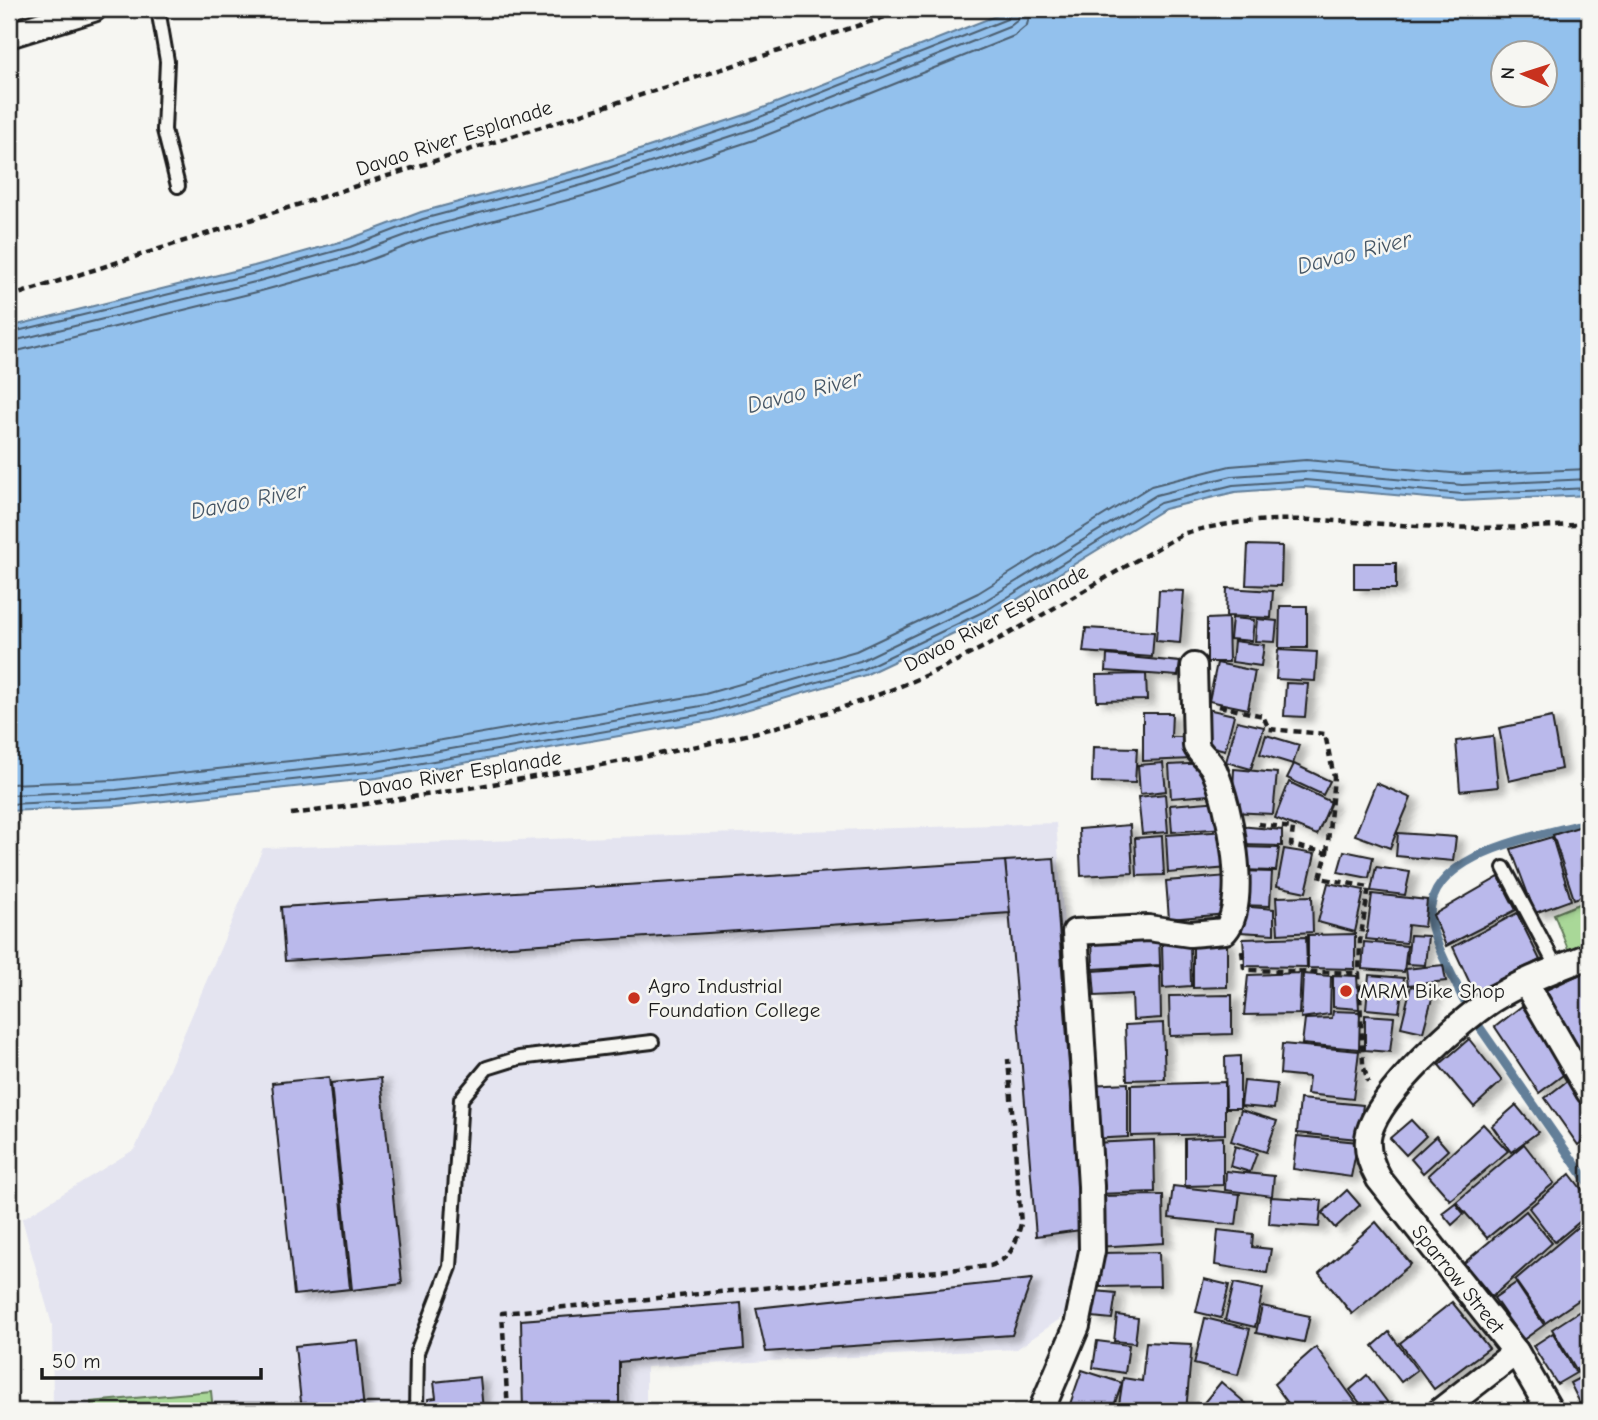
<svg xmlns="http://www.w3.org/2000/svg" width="1598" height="1420" font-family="'Comic Neue',sans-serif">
<defs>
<filter id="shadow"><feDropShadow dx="8" dy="4.5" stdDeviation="3.5" flood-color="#0004"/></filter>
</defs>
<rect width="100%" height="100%" fill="#f6f6f2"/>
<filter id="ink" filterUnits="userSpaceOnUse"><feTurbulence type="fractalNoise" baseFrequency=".0143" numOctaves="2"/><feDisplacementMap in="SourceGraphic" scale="14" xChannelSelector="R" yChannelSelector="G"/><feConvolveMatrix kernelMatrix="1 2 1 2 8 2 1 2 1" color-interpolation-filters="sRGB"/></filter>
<g filter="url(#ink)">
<path fill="#e4e4f0" d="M1056,823l31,393 -10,91 -60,42 -371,18v44h-593l-1,-86 -30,-106 113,-70 128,-301z"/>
<g fill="#a9d898" stroke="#627a5a" stroke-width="2">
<path d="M1589,900v46l-19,8 -16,-40z"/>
<path d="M211,1391l2,20h-121l-1,-9z"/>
</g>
<path fill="#93c1ed" stroke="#637f99" stroke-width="2" fill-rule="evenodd" d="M1013,9h576v486l-127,6 -158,-14 -69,5 -71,17 -174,107 -125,59 -154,45 -334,58 -259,28 -109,5v-484l245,-61 93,-26 74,-28 161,-43 166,-55zM1504,52h42v42h-42z"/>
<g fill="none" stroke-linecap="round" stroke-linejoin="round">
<g stroke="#4c5e70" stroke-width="2">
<path d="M9,333l247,-60 94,-26 73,-28 161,-43 166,-55 257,-102 5,-10"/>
<path d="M9,342l250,-61 93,-26 73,-27 161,-44 167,-55 256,-102 9,-7 2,-11"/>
<path d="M9,353l252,-62 95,-26 72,-27 162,-44 167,-55 257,-103 13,-11 4,-16"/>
<path d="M9,784l106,-4 259,-28 331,-58 151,-43 122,-58 173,-107 79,-20 76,-6 157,14 126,-5"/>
<path d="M9,795l107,-5 259,-28 332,-57 153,-44 123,-59 173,-107 76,-19 73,-5 157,14 127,-6"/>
<path d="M9,804l108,-5 259,-28 333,-58 154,-44 124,-59 173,-107 73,-18 72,-5 157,14 127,-6"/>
</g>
<g stroke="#637f99" stroke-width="9">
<path d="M1463,999c-9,-21 -33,-63 -33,-84 0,-64 111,-79 159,-93"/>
<path d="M1476,1022l113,162"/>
</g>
</g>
<g fill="#bab9eb" stroke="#1c1c1c" stroke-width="2" filter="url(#shadow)">
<path d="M1248,545l34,1 -1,40 -35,-1z"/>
<rect x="1354" y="563" width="42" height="26"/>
<path d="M1227,588l46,3 -2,27 -45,-2z"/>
<path d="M1159,590l25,1 -4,52 -24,-2z"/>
<path d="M1280,606h27v42h-28z"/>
<path d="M1228,618l1,44h-22v-43z"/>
<path d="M1232,618l22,2 -2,21 -22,-2z"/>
<path d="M1257,619l20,2 -2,21 -20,-1z"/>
<path d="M1086,628l68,4 -2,25 -69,-5z"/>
<path d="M1234,641l30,4 -3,21 -29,-4z"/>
<path d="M1278,650l39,2 -2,29 -39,-2z"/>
<path d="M1107,655l73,7 -2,14 -72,-5z"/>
<path d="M1217,663l38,8 -7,38 -39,-8z"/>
<path d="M1146,674l1,26 -50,1 -1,-26z"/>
<path d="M1286,683l22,1 -3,33 -21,-1z"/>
<path d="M1207,709l27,6 -9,35 -27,-7z"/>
<path d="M1143,713h29l-1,24h21v22l-49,2z"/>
<path d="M1552,717l9,52 -52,12 -10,-53z"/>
<path d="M1237,721l27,6 -13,42 -25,-7z"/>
<path d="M1266,735l33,10 -6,19 -33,-10z"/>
<path d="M1493,736l5,51 -38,4 -4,-50z"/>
<path d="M1093,747l44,1 -2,35 -43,-1z"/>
<path d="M1163,763l3,28 -26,3 -2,-29z"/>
<path d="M1208,763l1,32 -38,3 -2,-33z"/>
<path d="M1294,764l36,17 -7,14 -36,-17z"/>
<path d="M1234,769l43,4 -4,41 -41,-2z"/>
<path d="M1289,782l42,20 -14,33 -42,-17z"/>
<path d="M1376,783l35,15 -21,50 -35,-13z"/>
<path d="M1165,794l3,38 -26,2 -4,-37z"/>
<path d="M1221,801l3,27 -52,4 -2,-27z"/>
<path d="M1588,824l1,70 -15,5 -21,-64z"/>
<path d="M1130,825l3,48 -52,3 -2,-47z"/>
<path d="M1239,826l43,4v16l-43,-1z"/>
<path d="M1227,831l2,37 -61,5 -2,-38z"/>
<path d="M1398,833l58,4 -3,24 -57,-5z"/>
<path d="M1162,836l2,39 -27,1 -2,-38z"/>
<path d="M1552,837l19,63 -36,13 -24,-64z"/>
<path d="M1240,847l39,1 -3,23 -37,-1z"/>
<path d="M1284,849l31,5 -9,38 -29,-6z"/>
<path d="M1344,851l29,6 -4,21 -31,-6z"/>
<path d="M1054,858l27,372 -45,6 -31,-375z"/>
<path d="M1005,861l5,52 -725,48 -4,-54z"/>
<path d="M1376,867l34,5 -5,23 -34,-4z"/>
<path d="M1239,871l33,1 -2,34 -33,-1z"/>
<path d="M1228,876l-1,38 -58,5 -3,-38z"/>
<path d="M1499,877l17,33 -70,36 -13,-31z"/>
<path d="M1328,883l36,7 -9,42 -37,-10z"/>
<path d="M1372,894l55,6 -3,27 -16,-2 -2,18 -40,-4z"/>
<path d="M1312,896l1,36 -35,2 -2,-37z"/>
<path d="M1239,906l35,3v25l-35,-2z"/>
<path d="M1517,913l23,47 -66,32 -21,-45z"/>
<path d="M1159,933l1,32 -67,4 -1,-33z"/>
<path d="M1355,934v35l-47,-1v-33z"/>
<path d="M1410,935l18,1 -3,29 -18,-1z"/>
<path d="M1306,937l1,30 -62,-1 -2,-27z"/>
<path d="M1227,940v47l-34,1v-47z"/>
<path d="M1190,941l1,45 -28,2 -1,-46z"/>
<path d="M1364,942l43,4 -3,26 -42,-3z"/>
<path d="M1443,965l3,16 -38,4 -2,-16z"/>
<path d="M1160,966l1,52 -28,2 -1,-26 -37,2 -2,-25z"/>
<path d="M1589,970v90l-4,3 -39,-73z"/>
<path d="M1301,973l-2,41 -55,1 4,-40z"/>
<path d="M1303,974l28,2 -1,38 -29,4z"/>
<path d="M1333,975l24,1 2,33 -26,-2z"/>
<path d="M1369,975l35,3 -5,34 -33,-3z"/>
<path d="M1411,986l23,5 -11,41 -22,-5z"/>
<path d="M1232,995v39l-62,2 -1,-40z"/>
<path d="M1522,1006l45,66 -28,21 -44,-66z"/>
<path d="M1333,1011l27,1 -1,37 -57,-5 3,-25 27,-1z"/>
<path d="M1365,1015l29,2 -4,35 -25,-2z"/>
<path d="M1163,1023l2,56 -38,1 -2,-55z"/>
<path d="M1469,1039l33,42 -28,26 -35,-42z"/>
<path d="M1282,1044l77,7 -6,48 -46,-5 2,-17 -29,-3z"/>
<path d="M1240,1056v52h-14l-1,-51z"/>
<path d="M329,1077l21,212 -56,6 -22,-212z"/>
<path d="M381,1078l21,206 -50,6 -21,-207z"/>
<path d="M1571,1078l18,27v31l-11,9 -33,-47z"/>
<path d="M1244,1081l33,3 -3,25 -33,-3z"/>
<path d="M1225,1082v52l-94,2v-51z"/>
<path d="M1128,1083v54l-37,2 -3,-54z"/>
<path d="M1300,1099l63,6 -5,34 -61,-6z"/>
<path d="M1516,1105l22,27 -27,20 -19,-26z"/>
<path d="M1241,1110l36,11 -11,31 -35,-11z"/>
<path d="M1411,1120l15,16 -20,19 -16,-17z"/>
<path d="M1483,1124l25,27 -58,49 -22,-25z"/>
<path d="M1297,1136l61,6 -7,35 -58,-8z"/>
<path d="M1436,1136l12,14 -25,23 -12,-14z"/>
<path d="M1223,1137v48l-38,1v-47z"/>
<path d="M1154,1140l1,52 -59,2 -3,-51z"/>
<path d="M1524,1144l30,39 -67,55 -31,-36z"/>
<path d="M1235,1146l22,7 -7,19 -20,-6z"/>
<path d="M1226,1171l48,5 -2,20 -47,-6z"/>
<path d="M1570,1174l19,25v15l-34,28 -26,-34z"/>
<path d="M1173,1186l67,8 -4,31 -67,-7z"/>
<path d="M1347,1190l13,15 -25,23 -13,-15z"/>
<path d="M1163,1195l1,48 -68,4v-51z"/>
<path d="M1271,1197l51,3 -3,27 -50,-3z"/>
<path d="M1455,1203l9,11 -12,11 -10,-12z"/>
<path d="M1526,1211l26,32 -60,54 -28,-34z"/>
<path d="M1587,1219l2,74 -44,30 -30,-43z"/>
<path d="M1376,1222l35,42 -59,50 -33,-41z"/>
<path d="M1218,1230l35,4 -1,13 19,2 -4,24 -52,-8z"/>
<path d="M1159,1252l1,34 -60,1v-34z"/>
<path d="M1032,1279l-20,56 -246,17 -10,-44z"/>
<path d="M1204,1279l25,6 -8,33 -25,-6z"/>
<path d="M1234,1283l29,6 -8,38 -30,-7z"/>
<path d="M1516,1283l28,42 -21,15 -29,-42z"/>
<path d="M1095,1291l21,2 -4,26 -20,-2z"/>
<path d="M1452,1302l37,46 -55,41 -34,-46z"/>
<path d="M741,1303l3,46 -125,13v49h-96l-2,-91z"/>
<path d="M1589,1305v63l-10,6 -27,-45z"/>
<path d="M1262,1306l48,10 -6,26 -48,-9z"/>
<path d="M1117,1315l21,3 -3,25 -21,-2z"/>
<path d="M1205,1318l45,11 -12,46 -44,-11z"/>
<path d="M1389,1332l28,38 -16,12 -28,-36z"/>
<path d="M1553,1333l23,40 -19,11 -24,-38z"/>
<path d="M357,1340l7,71h-62l-7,-65z"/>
<path d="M1097,1341l32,4 -4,28 -32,-5z"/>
<path d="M1146,1342l46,2 -6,67h-68l5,-33 19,3z"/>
<path d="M1316,1347l46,64h-68l-20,-27z"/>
<path d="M1082,1370l40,13 -10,28h-20l-22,-7z"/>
<path d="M1589,1373v38h-5l-14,-28z"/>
<path d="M1367,1375l27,36h-28l-16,-21z"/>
<path d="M480,1377l3,34h-54l-1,-12 8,-1 -2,-16z"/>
<path d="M1221,1382l29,25 -4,4h-49z"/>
<path d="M1284,1402l8,9h-18z"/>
</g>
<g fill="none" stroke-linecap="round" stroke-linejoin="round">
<g stroke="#1c1c1c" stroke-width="18">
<g id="service">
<path d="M158,9l9,52 -3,69 14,56"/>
<path d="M1504,868l53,100"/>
<path d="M416,1411l1,-59 33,-85 11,-168 26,-31 32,-10 133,-16"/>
</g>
</g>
<g stroke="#1c1c1c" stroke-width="30">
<g id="minor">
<path d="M9,35l84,-26"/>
<path d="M1525,982l64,110"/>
<path d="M1041,1411l36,-85 15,-75 -1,-65 -16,-254 73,-4 42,6 35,-3c25,-29 4,-127 -10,-159 -4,-11 -14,-16 -19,-26l-2,-80"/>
<path d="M1440,1411l76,-59"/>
<path d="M1550,1411l-34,-59 -137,-173c-8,-14 -14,-30 -10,-46 11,-40 88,-110 123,-133 30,-19 64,-31 97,-44"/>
</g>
</g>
<g stroke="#1c1c1c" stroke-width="4.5" stroke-dasharray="7 5" stroke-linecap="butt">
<path d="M9,297l901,-288"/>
<path d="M1219,706l44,10 6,13 56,5 9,43 -7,76"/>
<path d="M291,814c97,-12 192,-28 288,-45 110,-20 213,-40 317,-81 102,-41 193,-103 289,-155 82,-22 151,-11 233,-7 58,3 114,2 171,-2"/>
<path d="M1258,824l35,4 -2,17 36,8 -7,25 49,9 -9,54 -1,32"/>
<path d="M1242,951l2,17 4,2 111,3 4,91 5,18"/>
<path d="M508,1411l-6,-98 488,-47c22,-8 25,-21 31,-42l-13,-165"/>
</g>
<use href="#service" stroke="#f6f6f2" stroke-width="12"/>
<use href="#minor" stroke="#f6f6f2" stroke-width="24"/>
</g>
</g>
<g fill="#c8321e" stroke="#f6f6f2" stroke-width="2.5">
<circle cx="1346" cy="991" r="7"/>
<circle cx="634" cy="998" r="7"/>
</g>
<g text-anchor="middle" stroke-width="5" stroke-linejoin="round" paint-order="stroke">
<g font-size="21" fill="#1c1c1c" stroke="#f6f6f2">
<text transform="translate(454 138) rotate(-18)" y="7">Davao River Esplanade</text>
<text transform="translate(996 618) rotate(-28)" y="7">Davao River Esplanade</text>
<text transform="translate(460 773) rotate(-9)" y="7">Davao River Esplanade</text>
<text transform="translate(1458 1279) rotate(51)" y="7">Sparrow Street</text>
</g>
<g font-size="21" fill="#1c1c1c" stroke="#f6f6f2" text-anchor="start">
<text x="648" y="993">Agro Industrial<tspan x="648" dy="24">Foundation College</tspan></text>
<text x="1360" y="998">MRM Bike Shop</text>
</g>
<g font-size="23" font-style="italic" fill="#465665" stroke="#f6f6f2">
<text transform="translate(1354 252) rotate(-14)" y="8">Davao River</text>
<text transform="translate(804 391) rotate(-14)" y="8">Davao River</text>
<text transform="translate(248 500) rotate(-11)" y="8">Davao River</text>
</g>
</g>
<rect width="1598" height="1420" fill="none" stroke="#f6f6f2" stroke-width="35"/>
<rect x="18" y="18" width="1563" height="1385" fill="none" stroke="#1c1c1c" stroke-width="2.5" filter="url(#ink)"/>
<g transform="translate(1524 74) rotate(273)"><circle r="33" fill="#f6f6f2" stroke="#9f9f9c" stroke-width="2"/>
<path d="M0-5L12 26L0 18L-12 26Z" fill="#c8321e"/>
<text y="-10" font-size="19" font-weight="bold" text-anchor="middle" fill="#1c1c1c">N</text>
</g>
<path d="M42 1368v10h219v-10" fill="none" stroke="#1c1c1c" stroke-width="3.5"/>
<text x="52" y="1368" font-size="21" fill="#1c1c1c" stroke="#f6f6f2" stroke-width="5" paint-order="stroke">50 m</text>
</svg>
